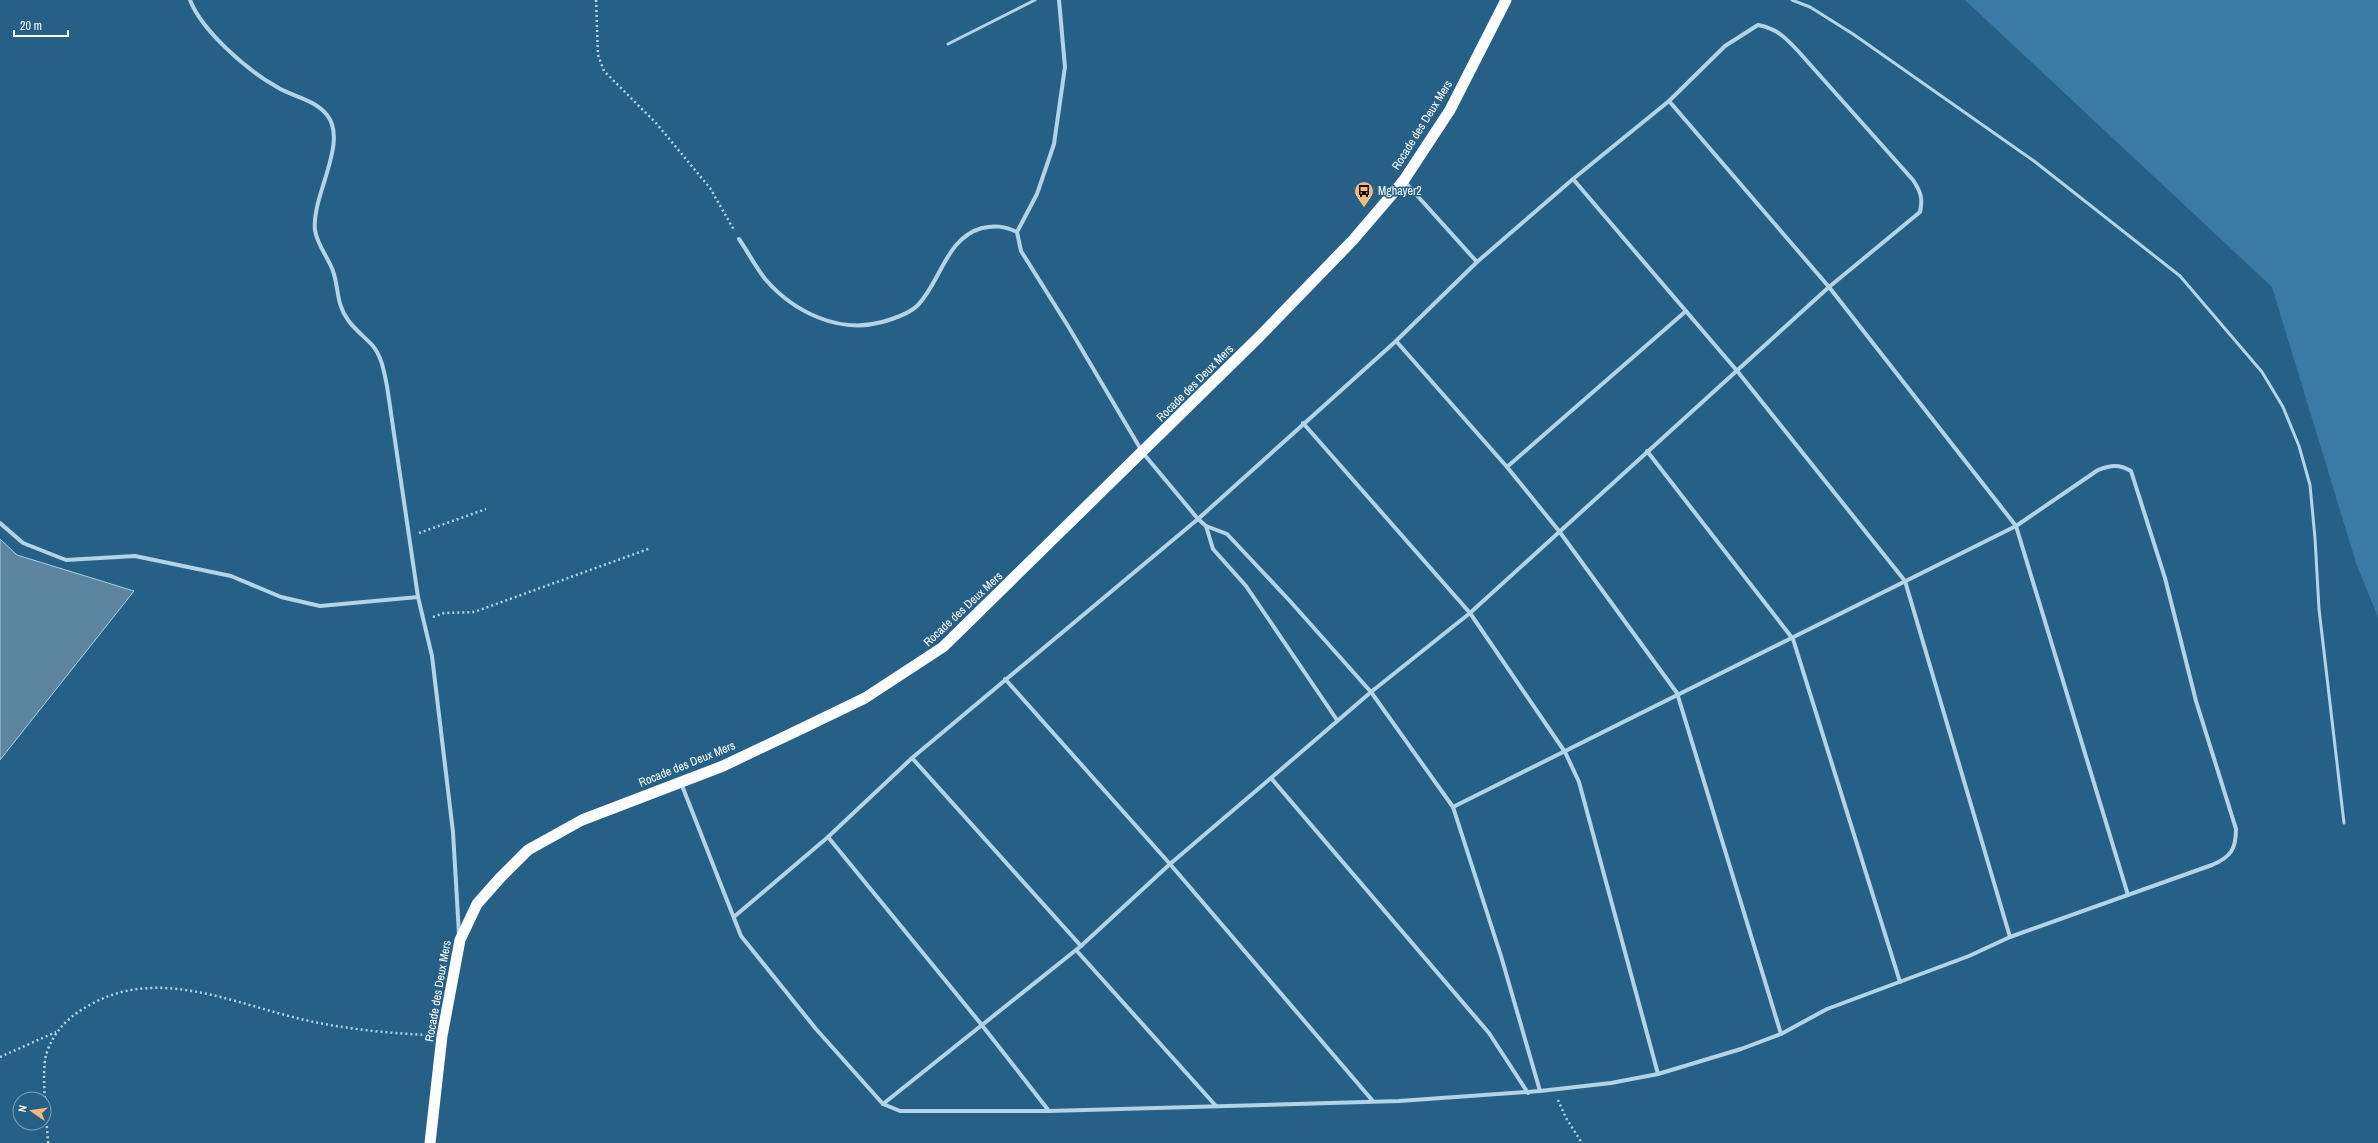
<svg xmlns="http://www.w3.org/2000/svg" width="2378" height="1143" font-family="'Archivo Narrow',sans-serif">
<rect width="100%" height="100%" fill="#266087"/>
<path fill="#3b7aa4" d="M1965,0h413v617l-21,-51 -85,-279z"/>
<path fill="#5d859f" stroke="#a6d0e9" d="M0,539l17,16 117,36 -134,169z"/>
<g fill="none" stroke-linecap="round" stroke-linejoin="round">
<g stroke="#b2d3e8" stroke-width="2.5" stroke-dasharray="2 3" stroke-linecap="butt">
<path d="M596,0l2,55 6,16 52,52 54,65 24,42"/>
<path d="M419,533l67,-24"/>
<path d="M433,617l11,-4 30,-1 177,-64"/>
<path d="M0,1057l56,-25"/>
<path d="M1558,1100l8,18 16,25"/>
<path d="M48,1143c-1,-22 -7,-69 -2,-88 7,-23 22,-38 42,-49 69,-41 146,-2 217,14 40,9 81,13 123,15"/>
</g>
<g stroke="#b2d3e8" stroke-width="3">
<path d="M1792,0l18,7 43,27 181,127 146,115 82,96 21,35 16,39 11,39 5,53 4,71 25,214"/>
<path d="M948,44l87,-44"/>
</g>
<g stroke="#b2d3e8" stroke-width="4">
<path d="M190,0c12,31 58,71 87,87 16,10 37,12 50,28 22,27 -16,82 -12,115 2,15 13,27 18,41 6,17 3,33 15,49 7,10 17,17 25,26 9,11 11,26 14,40l31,211 14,59 21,176 6,102"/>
<path d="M1669,101l160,186 187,239 112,369"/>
<path d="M1573,179l165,193 167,209 105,356"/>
<path d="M1404,181l73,81"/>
<path d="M739,239c9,13 17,29 27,41 28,32 73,54 116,42 11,-3 28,-9 36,-17 23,-24 28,-67 64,-77 13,-3 22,-2 35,4"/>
<path d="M1396,341l111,126 52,64 118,162 104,341"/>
<path d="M1303,423l167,190 95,139 14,30 79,292"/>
<path d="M1647,451l146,188 107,343"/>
<path d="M1507,467l179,-156"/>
<path d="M0,523l23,20 43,17 69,-4 96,20 50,21 39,9 98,-9"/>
<path d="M1206,526l7,23 33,37 91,134"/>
<path d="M1005,679l165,185 202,236"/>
<path d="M912,758l169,188"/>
<path d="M681,783l60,153 75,93 67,75 17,7h149l350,-10 141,-10 -39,-135 -48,-149 -82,-115 -82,-92 -62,-66 -21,-8 -8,-7 -55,-66 -75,-127 -47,-75 -4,-19 20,-38 17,-50 11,-77 -6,-67"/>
<path d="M1453,807l563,-281 82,-56c13,-5 21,-6 33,1l34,107 31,123 40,128c0,20 -5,28 -24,36l-202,72 -41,19 -142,53 -46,25 -40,15 -83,25 -47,9 -71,8"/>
<path d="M828,837l153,187 68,87"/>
<path d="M735,916l93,-79 84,-79 286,-239 198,-178 81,-79 96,-83 96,-78 56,-55 33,-21c18,3 28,13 40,26l115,129c8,12 10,19 7,32l-91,75 -359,326 -99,79 -100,86 218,255 39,60"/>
<path d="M1076,950l140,156"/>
<path d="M883,1104l198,-158 89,-82 101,-86"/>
</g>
<path stroke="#fafcfe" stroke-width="11" d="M430,1143l12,-107 18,-96 17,-36 23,-26 28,-28 54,-30 141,-54 80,-38 62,-30 78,-51 316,-310 94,-97 36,-42 15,-18 46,-70 56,-110"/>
</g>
<defs>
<g id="bus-pin" transform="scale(1)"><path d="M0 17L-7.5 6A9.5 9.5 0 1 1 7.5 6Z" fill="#f1bb77" stroke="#266087"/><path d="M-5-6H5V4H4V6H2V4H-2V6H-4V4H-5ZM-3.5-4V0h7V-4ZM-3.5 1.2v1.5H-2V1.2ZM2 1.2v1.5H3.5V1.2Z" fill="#111"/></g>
</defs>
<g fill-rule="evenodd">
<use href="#bus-pin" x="1364" y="191"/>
</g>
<g text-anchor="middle" stroke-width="3" stroke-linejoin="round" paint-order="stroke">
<g font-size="12" fill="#fff" stroke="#266087">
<text transform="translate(1422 125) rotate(-58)" y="4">Rocade des Deux Mers</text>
<text transform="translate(1195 383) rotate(-45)" y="4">Rocade des Deux Mers</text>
<text transform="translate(963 609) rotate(-43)" y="4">Rocade des Deux Mers</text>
<text transform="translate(687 764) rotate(-22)" y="4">Rocade des Deux Mers</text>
<text transform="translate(438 991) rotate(-80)" y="4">Rocade des Deux Mers</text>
</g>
<g font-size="12" fill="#fff" stroke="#266087" text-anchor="start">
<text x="1378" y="195">Mghayer2</text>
</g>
</g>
<g transform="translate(32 1111) rotate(283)"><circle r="19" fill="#266087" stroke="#7da0b7"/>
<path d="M0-3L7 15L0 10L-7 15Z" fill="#f1bb77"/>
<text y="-6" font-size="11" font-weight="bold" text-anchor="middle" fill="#ffffff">N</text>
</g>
<path d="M14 30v6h54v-6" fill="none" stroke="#ffffff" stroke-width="2"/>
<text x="20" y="30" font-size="12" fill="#ffffff" stroke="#266087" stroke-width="3" paint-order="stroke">20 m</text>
</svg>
